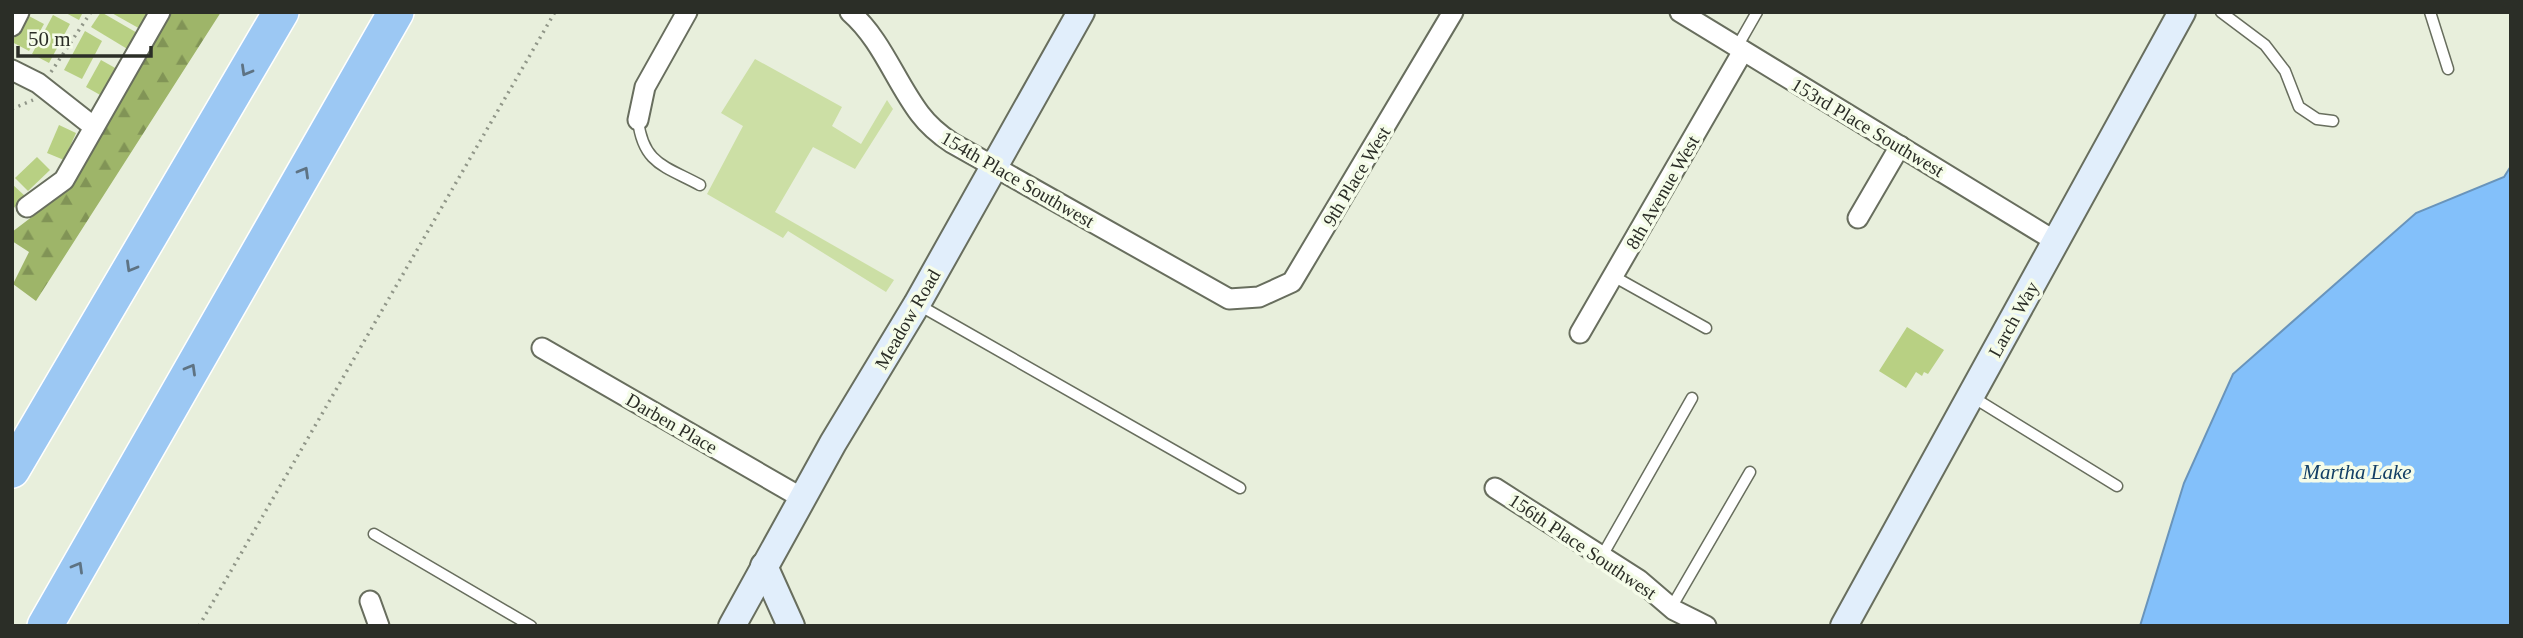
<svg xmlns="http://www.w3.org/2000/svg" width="2523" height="638" font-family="Georgia,serif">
<defs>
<pattern id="forest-firs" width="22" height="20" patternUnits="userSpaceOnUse" patternTransform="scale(1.75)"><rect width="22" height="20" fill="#9eb569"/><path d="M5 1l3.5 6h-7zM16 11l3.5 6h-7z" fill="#819456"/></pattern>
</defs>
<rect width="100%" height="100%" fill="#e8efdc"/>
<path fill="#ccdfa5" d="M755,59l87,48 -10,19 29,18 26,-44 6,9 -38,60 -42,-22 -38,65 119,68 -8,12 -98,-61 -5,7 -76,-44 36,-68 -22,-13z"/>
<path fill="url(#forest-firs)" d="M172,12h49l-185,289 -23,-17 16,-32 -17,-11v-9l55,-42z"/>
<path fill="#83c0fa" stroke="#6994bb" stroke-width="2" d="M2511,166v460h-371l44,-143 49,-109 183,-161 88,-36z"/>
<g fill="#b8d083">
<path d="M64,12h19l-4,8z"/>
<path d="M101,12l38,22 -10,16 -38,-23z"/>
<path d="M110,12h42l-10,18z"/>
<path d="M27,15l17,9 -15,27 -17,-9z"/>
<path d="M53,15l17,9 -21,39 -17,-9z"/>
<path d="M85,31l17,10 -20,38 -18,-9z"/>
<path d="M101,60l16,9 -15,27 -16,-9z"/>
<path d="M59,125l17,8 -12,27 -17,-7z"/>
<path d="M37,157l13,13 -22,21 -13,-13z"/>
<path d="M12,184l13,12 -13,14z"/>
<path d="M1907,327l37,23 -16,24 -4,-2 -2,4 -6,-4 -10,16 -27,-17z"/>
</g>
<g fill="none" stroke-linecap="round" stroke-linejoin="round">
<g stroke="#686e5e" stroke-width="13">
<g id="lane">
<path d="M2221,12l44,33 20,26 14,36 18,12 16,2"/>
<path d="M2430,12l18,57"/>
<path d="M1737,47l20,-35"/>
<path d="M638,120c5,44 27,46 62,65"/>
<path d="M1613,276l93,52"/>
<path d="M917,304l323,184"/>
<path d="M1971,396l146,90"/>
<path d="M374,534l157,92"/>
<path d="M1602,556l90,-158"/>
<path d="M1671,608l79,-136"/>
</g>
</g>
<g stroke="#686e5e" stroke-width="23">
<g id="street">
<path d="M850,12c32,28 45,69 70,102 9,12 20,21 32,29l277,156 30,-2 33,-15 161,-270"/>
<path d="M1680,12l375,229"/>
<path d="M12,26l7,-14"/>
<path d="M12,70l26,13 56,44"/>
<path d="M638,120l7,-33 42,-75"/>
<path d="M27,207l37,-27 96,-168"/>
<path d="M1858,218l42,-72"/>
<path d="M1580,333l163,-282"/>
<path d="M542,348l260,150"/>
<path d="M1495,488l144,92 35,30 32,16"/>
<path d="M370,601l9,25"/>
</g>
</g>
<g stroke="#686e5e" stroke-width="30">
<g id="secondary">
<path d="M764,566l27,60"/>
<path d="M732,626l101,-183 84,-139 164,-292"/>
<path d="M1844,626l338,-614"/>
</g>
</g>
<g stroke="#fff" stroke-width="38">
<g id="highway">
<path d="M12,470l269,-458"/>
<path d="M45,626l351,-614"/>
</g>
</g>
<g stroke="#909688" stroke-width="3.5" stroke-dasharray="2 5" stroke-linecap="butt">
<path d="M51,72l40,-60"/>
<path d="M12,109l21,-9"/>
<path d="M199,626l356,-614"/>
</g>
<use href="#lane" stroke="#fff" stroke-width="10"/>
<use href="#street" stroke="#fff" stroke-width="19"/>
<use href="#secondary" stroke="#e1eefb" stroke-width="26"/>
<use href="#highway" stroke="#9cc8f3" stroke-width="35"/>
</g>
<defs><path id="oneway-chevron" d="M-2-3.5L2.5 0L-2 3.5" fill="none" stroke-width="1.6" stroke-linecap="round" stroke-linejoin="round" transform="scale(1.75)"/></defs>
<g stroke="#5e7383">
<use href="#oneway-chevron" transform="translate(246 71) rotate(120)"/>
<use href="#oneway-chevron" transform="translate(304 172) rotate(-60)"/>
<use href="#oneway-chevron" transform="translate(131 267) rotate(120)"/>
<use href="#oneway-chevron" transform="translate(191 369) rotate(-60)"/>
<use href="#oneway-chevron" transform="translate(78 567) rotate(-60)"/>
</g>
<g text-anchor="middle" stroke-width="7" stroke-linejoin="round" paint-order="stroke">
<g font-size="19" fill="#2b2e27" stroke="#f5fce9">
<text transform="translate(1868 127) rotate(31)" y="7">153rd Place Southwest</text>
<text transform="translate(1356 176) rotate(-59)" y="7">9th Place West</text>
<text transform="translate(1018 179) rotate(30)" y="7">154th Place Southwest</text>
<text transform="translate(1662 192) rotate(-60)" y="7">8th Avenue West</text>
<text transform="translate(907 319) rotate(-60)" y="7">Meadow Road</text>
<text transform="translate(2013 319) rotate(-61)" y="7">Larch Way</text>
<text transform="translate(672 423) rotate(30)" y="7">Darben Place</text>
<text transform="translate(1583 546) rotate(34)" y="7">156th Place Southwest</text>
</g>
<g font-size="21" font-style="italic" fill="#133f65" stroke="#f5fce9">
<text x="2357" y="479">Martha Lake</text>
</g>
</g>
<rect width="2523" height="638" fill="none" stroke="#2b2e27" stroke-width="28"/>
<path d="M18 46v10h133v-10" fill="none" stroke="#2b2e27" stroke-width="3.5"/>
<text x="28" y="46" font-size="21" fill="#2b2e27" stroke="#f5fce9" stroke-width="5" paint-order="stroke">50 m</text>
</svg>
